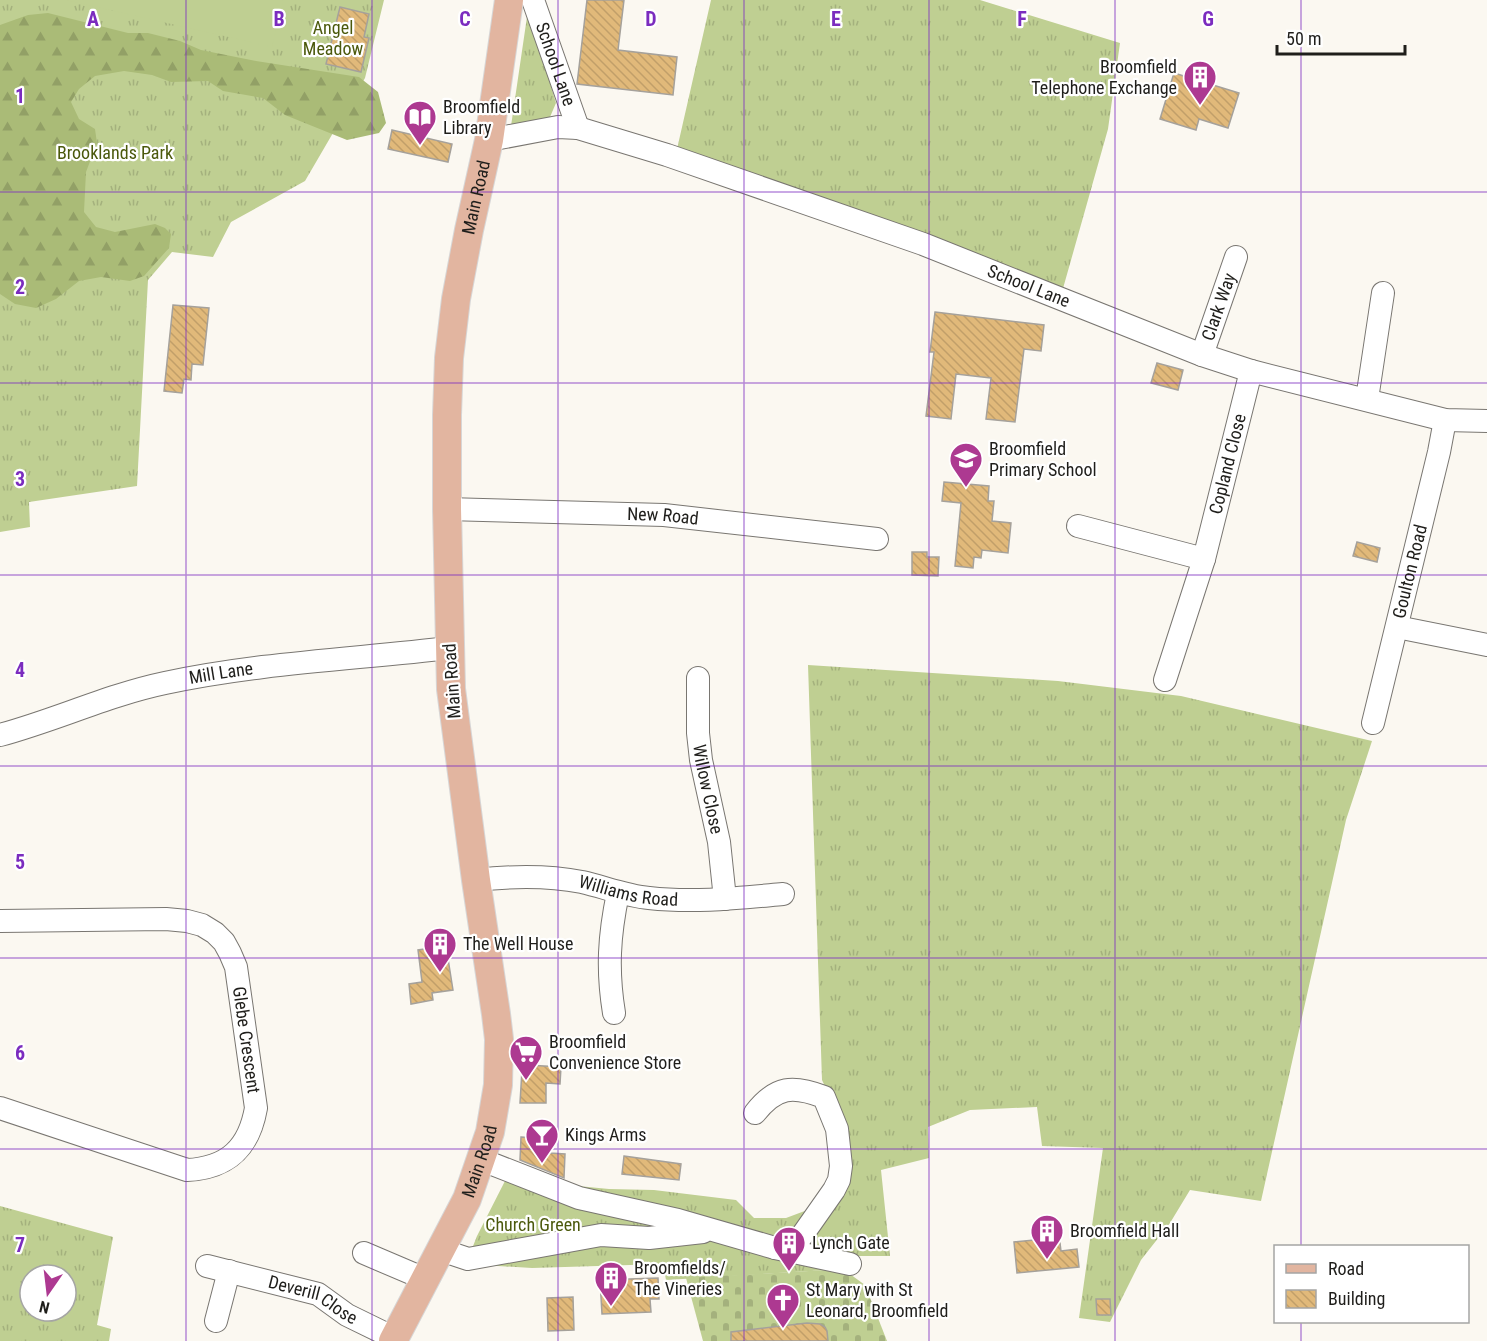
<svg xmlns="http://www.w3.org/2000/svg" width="1487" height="1341" viewBox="0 0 1487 1341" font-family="'Roboto Condensed',sans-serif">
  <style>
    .grass { fill: url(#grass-tufts); fill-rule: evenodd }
    .forest { fill: url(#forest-firs) }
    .cemetery { fill: url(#cemetery-stones) }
    .pitch { fill: #bfcf92 }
    .building { fill: url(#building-back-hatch); stroke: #a5a19b; stroke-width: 1.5 }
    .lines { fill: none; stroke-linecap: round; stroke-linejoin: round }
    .minor-casing { stroke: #797671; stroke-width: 24 }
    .major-casing { stroke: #d7d6d6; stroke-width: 30 }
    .minor { stroke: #fff; stroke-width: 22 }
    .major { stroke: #e2b5a0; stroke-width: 28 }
    .grid { fill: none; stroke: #7b2cbf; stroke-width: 1.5; stroke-opacity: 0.55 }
    .labels { text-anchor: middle; stroke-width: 4.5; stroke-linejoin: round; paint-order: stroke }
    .park-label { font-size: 18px; fill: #4b590c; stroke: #fff }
    .street-label { font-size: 18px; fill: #1f1e1b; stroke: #fff }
    .poi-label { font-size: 18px; fill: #1f1e1b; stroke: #fff; text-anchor: start }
    .grid-label { font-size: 20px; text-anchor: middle; font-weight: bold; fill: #7b2cbf; stroke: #fff; stroke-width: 4.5; stroke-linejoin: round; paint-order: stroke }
  </style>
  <defs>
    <pattern id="grass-tufts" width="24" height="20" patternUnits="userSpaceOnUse" patternTransform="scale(1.5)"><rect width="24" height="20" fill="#bfcf92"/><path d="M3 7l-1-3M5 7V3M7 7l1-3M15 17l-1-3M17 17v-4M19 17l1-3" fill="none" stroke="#a4b17d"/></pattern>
    <pattern id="forest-firs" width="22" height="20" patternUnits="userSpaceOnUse" patternTransform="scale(1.5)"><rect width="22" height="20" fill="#ab7"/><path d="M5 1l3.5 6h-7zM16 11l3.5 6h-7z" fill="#92a066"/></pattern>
    <pattern id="cemetery-stones" width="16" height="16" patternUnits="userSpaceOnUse" patternTransform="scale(1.5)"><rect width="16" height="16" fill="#bfcf92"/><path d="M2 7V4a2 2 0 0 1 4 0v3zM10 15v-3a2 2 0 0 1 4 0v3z" fill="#a4b17d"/></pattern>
    <pattern id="building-back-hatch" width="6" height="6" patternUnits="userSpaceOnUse" patternTransform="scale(1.5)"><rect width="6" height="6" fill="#e1b97a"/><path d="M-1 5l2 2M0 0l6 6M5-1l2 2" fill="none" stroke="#c19f69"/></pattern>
  </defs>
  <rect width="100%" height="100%" fill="#fbf8f1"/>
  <path class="grass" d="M0,0h384l-19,78 -60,103 -74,41 -18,35 -41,-5 -24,28 -11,206 -108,16 1,25 -30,5z
    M711,0h269l140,43 -12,86 -46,163 -385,-143z
    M528,10l28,93 -6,14 -39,9z
    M808,665l250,16 123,15 191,45 -26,79 -85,381 -71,-11 -20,33 -29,37 -31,62 -31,-4 24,-170 -61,-2 -5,-39 -67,3 -42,17 1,31 -48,12 9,86h-48l1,13 -177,11 -3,-16 -131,4 -66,-4 11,-28 29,-57 103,10 45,1 82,10 18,18h32l48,-18 7,-79 -19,-41z
    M0,1206l113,31 -16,88 14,4 -2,12h-109zM30,1275h36v36h-36z"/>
  <path class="forest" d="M48,13l80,20h20l32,8 21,9 55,11 103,16 19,15 8,31 -7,10 -32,7 -62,-25 -22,-17 -40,-7 -15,-10 -37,1 -19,-7 -28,-4 -29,5 -16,13 -8,13 8,17 16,10 2,14 -11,29 -2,40 12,15 19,5 40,-8 10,4 6,6 -2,14 -25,28 -14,5 -29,-4 -22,4 -23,18 -20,9 -21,-4 -15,-10v-269l28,-10z"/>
  <path class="cemetery" d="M843,1269l22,16 22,56h-184l-17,-63z"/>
  <path class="pitch" d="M66,0h217l-11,47z"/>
  <path class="building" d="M587,0h37l-6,50 59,7 -4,38 -96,-11z
    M340,7l29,7 -5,23 5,1 -8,34 -35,-8z
    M1174,73l65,20 -11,35 -29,-9 -3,11 -36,-11z
    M392,130l60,14 -4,18 -60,-13z
    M173,305l36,3 -6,57 -11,-1 -1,16 -7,-1 -2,14 -18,-2z
    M935,312l109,13 -3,26 -17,-2 -9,73 -29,-3 5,-41 -35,-4 -5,45 -25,-3 8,-64h-4z
    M1157,363l26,7 -5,20 -27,-7z
    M944,482l45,4 -1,15h6l-2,20 19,2 -3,30 -26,-3 -1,8 -7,-1 -1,11 -18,-2 6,-63 -19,-2z
    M1357,542l23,6 -3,14 -24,-6z
    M912,552h15v5h12l-1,19 -26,-1z
    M446,946l7,44 -21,3 1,7 -22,4 -2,-20 13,-2 -4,-32z
    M527,1065l34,2 -1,17 -14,-1v20h-26l2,-33h6z
    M521,1137l29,2v14l15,1 -1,24 -44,-18z
    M624,1156l57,8 -2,16 -57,-6z
    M1055,1238v5h5l1,8 16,-2 2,18 -62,6 -3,-31z
    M658,1278l1,21h-9l1,13 -49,2 -2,-34z
    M573,1297l1,33 -26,1 -1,-33z
    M1096,1299h14l1,16h-14z
    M807,1323l13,1 5,3 2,4 1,10h-97v-9z"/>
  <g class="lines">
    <defs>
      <g id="minor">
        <path id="s1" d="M533,0l45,128"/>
        <path id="s2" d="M489,140l69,-13 20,1 89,27 256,89 279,111 49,16 194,49 42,1"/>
        <path id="s3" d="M1202,355l34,-98"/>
        <path d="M1367,399l16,-106"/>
        <path id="s4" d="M447,509l217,6 213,24"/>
        <path d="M1078,526l126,33"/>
        <path d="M1397,627l90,18"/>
        <path id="s5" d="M698,678v55l3,27 18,82 6,57"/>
        <path id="s6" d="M1165,680l39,-121 47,-188"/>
        <path id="s7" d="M1373,723l66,-271 6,-32"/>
        <path id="s8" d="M0,735c56,-15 108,-40 165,-52 93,-20 190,-24 284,-35"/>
        <path id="s9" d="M476,880c36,-4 70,-5 106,2 22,5 44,14 67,16 45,5 89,0 134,-4"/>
        <path id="s10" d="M0,921l166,-2 21,2 15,4 13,8 9,9 6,11 6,14 20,141c-7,40 -28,60 -69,62l-187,-62"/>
        <path d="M614,1013c-7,-43 -5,-77 4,-120"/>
        <path d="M755,1113c21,-27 38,-28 69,-16l13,32 4,37 -2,14 -5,10 -33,47 -26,11"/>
        <path d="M482,1160l97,38 99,22 97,28 75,16"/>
        <path d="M441,1250l27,9 133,-24 48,3 54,-6"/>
        <path d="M364,1253l61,26"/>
        <path id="s11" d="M207,1266l111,28 29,21 47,23"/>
        <path d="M216,1321l13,-50"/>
      </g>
      <g id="major">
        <path id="s12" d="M393,1341l74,-142 23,-67 8,-47 1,-46 -3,-25 -20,-134 -25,-191 -4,-180v-94l2,-57 7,-59 13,-69 20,-90 20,-140"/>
      </g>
    </defs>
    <use href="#minor" class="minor-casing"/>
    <use href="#major" class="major-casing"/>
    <use href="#minor" class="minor"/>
    <use href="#major" class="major"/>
  </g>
  <path class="grid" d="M186,0v1341M372,0v1341M558,0v1341M744,0v1341M929,0v1341M1115,0v1341M1301,0v1246M0,192h1487M0,383h1487M0,575h1487M0,766h1487M0,958h1487M0,1149h1487M1301,1322v19"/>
  <defs>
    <symbol id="building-pin" viewBox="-11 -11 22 30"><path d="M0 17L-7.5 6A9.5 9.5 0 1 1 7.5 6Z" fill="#ad3991" stroke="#fff"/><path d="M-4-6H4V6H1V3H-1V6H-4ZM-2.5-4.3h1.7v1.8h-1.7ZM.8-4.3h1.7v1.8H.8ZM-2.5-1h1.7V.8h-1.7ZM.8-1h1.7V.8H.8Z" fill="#fff"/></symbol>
    <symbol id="library-pin" viewBox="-11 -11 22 30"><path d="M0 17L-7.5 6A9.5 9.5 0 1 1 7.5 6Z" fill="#ad3991" stroke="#fff"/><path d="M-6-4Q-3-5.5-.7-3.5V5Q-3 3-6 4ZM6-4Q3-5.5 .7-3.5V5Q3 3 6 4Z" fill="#fff"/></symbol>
    <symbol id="school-pin" viewBox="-11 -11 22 30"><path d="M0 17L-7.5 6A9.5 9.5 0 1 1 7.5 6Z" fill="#ad3991" stroke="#fff"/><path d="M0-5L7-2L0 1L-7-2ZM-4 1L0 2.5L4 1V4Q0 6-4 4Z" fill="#fff"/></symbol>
    <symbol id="supermarket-pin" viewBox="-11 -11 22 30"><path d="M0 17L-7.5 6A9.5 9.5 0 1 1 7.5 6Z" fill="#ad3991" stroke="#fff"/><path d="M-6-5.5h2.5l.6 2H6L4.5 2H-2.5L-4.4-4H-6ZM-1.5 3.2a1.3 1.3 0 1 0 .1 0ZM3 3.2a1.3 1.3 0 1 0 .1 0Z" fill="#fff"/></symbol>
    <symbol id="bar-pin" viewBox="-11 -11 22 30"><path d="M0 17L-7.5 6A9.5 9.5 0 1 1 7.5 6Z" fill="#ad3991" stroke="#fff"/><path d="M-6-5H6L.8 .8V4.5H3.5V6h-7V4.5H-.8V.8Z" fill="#fff"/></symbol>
    <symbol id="church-pin" viewBox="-11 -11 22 30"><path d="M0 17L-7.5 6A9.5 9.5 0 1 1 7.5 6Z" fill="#ad3991" stroke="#fff"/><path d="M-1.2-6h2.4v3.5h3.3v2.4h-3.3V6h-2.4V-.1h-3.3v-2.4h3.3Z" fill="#fff"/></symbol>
  </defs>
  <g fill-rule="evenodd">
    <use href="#building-pin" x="1181" y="58" width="38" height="52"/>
    <use href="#library-pin" x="401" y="98" width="38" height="52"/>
    <use href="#school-pin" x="947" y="440" width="38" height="52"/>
    <use href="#building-pin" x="421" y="925" width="38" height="52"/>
    <use href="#supermarket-pin" x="507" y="1033" width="38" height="52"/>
    <use href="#bar-pin" x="523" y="1116" width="38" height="52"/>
    <use href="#building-pin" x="1028" y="1212" width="38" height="52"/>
    <use href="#building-pin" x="770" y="1224" width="38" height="52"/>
    <use href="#building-pin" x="592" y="1259" width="38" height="52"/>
    <use href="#church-pin" x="764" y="1281" width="38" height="52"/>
  </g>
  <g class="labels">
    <g class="park-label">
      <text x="333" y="34">Angel<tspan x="333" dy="21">Meadow</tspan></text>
      <text x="115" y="159">Brooklands Park</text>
      <text x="533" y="1231">Church Green</text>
    </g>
    <g class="street-label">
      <text dy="6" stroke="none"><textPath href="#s1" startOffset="68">School Lane</textPath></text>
      <text dy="6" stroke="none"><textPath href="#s12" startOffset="1172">Main Road</textPath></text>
      <text dy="6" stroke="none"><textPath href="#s2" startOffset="568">School Lane</textPath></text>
      <text dy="6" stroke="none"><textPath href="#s3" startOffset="51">Clark Way</textPath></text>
      <text dy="6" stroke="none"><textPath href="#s6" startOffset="225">Copland Close</textPath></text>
      <text dy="6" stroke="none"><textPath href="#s4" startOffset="216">New Road</textPath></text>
      <text dy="6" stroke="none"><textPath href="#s7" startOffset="156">Goulton Road</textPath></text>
      <text dy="6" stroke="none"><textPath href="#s8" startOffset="230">Mill Lane</textPath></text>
      <text transform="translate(452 681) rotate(-94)" y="6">Main Road</text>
      <text dy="6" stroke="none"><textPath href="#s5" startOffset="112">Willow Close</textPath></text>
      <text dy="6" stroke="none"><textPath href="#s9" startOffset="154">Williams Road</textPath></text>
      <text dy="6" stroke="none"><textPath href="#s10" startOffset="332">Glebe Crescent</textPath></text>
      <text dy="6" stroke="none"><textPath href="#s12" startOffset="200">Main Road</textPath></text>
      <text dy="6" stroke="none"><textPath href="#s11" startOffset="112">Deverill Close</textPath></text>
    </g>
    <g class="poi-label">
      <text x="1177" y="73" text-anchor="end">Broomfield<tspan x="1177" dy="21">Telephone Exchange</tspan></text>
      <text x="443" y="113">Broomfield<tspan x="443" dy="21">Library</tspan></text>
      <text x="989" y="455">Broomfield<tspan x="989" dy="21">Primary School</tspan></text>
      <text x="463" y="950">The Well House</text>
      <text x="549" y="1048">Broomfield<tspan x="549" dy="21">Convenience Store</tspan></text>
      <text x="565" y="1141">Kings Arms</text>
      <text x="1070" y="1237">Broomfield Hall</text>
      <text x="812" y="1249">Lynch Gate</text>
      <text x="634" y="1274">Broomfields/<tspan x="634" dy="21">The Vineries</tspan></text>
      <text x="806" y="1296">St Mary with St<tspan x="806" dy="21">Leonard, Broomfield</tspan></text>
    </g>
  </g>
  <g class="grid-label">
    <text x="93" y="26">A</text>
    <text x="279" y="26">B</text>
    <text x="465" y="26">C</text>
    <text x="651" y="26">D</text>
    <text x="836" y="26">E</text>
    <text x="1022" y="26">F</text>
    <text x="1208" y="26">G</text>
    <text x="20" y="103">1</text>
    <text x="20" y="294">2</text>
    <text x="20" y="486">3</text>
    <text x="20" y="677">4</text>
    <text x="20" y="869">5</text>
    <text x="20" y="1060">6</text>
    <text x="20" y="1252">7</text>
  </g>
  <rect x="1274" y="1245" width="195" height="78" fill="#ffffff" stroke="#a5a5a4" stroke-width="1.5"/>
  <rect x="1286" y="1264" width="30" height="9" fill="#e2b5a0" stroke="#a5a5a4" stroke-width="1.5"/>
  <text x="1328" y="1275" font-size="18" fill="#1f1e1b">Road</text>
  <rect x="1286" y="1290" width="30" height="18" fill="url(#building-back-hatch)" stroke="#a5a5a4" stroke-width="1.5"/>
  <text x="1328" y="1305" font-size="18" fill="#1f1e1b">Building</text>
  <g transform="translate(48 1293) rotate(194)"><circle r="28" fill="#ffffff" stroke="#a5a5a4" stroke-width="1.5"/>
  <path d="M0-4.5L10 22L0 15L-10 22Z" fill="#ad3991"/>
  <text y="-9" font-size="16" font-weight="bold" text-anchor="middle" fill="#1f1e1b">N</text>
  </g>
  <path d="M1277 45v9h128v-9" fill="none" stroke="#1f1e1b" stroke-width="3"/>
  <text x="1286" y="45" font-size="18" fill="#1f1e1b" stroke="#ffffff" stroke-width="4.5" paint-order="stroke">50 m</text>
</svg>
